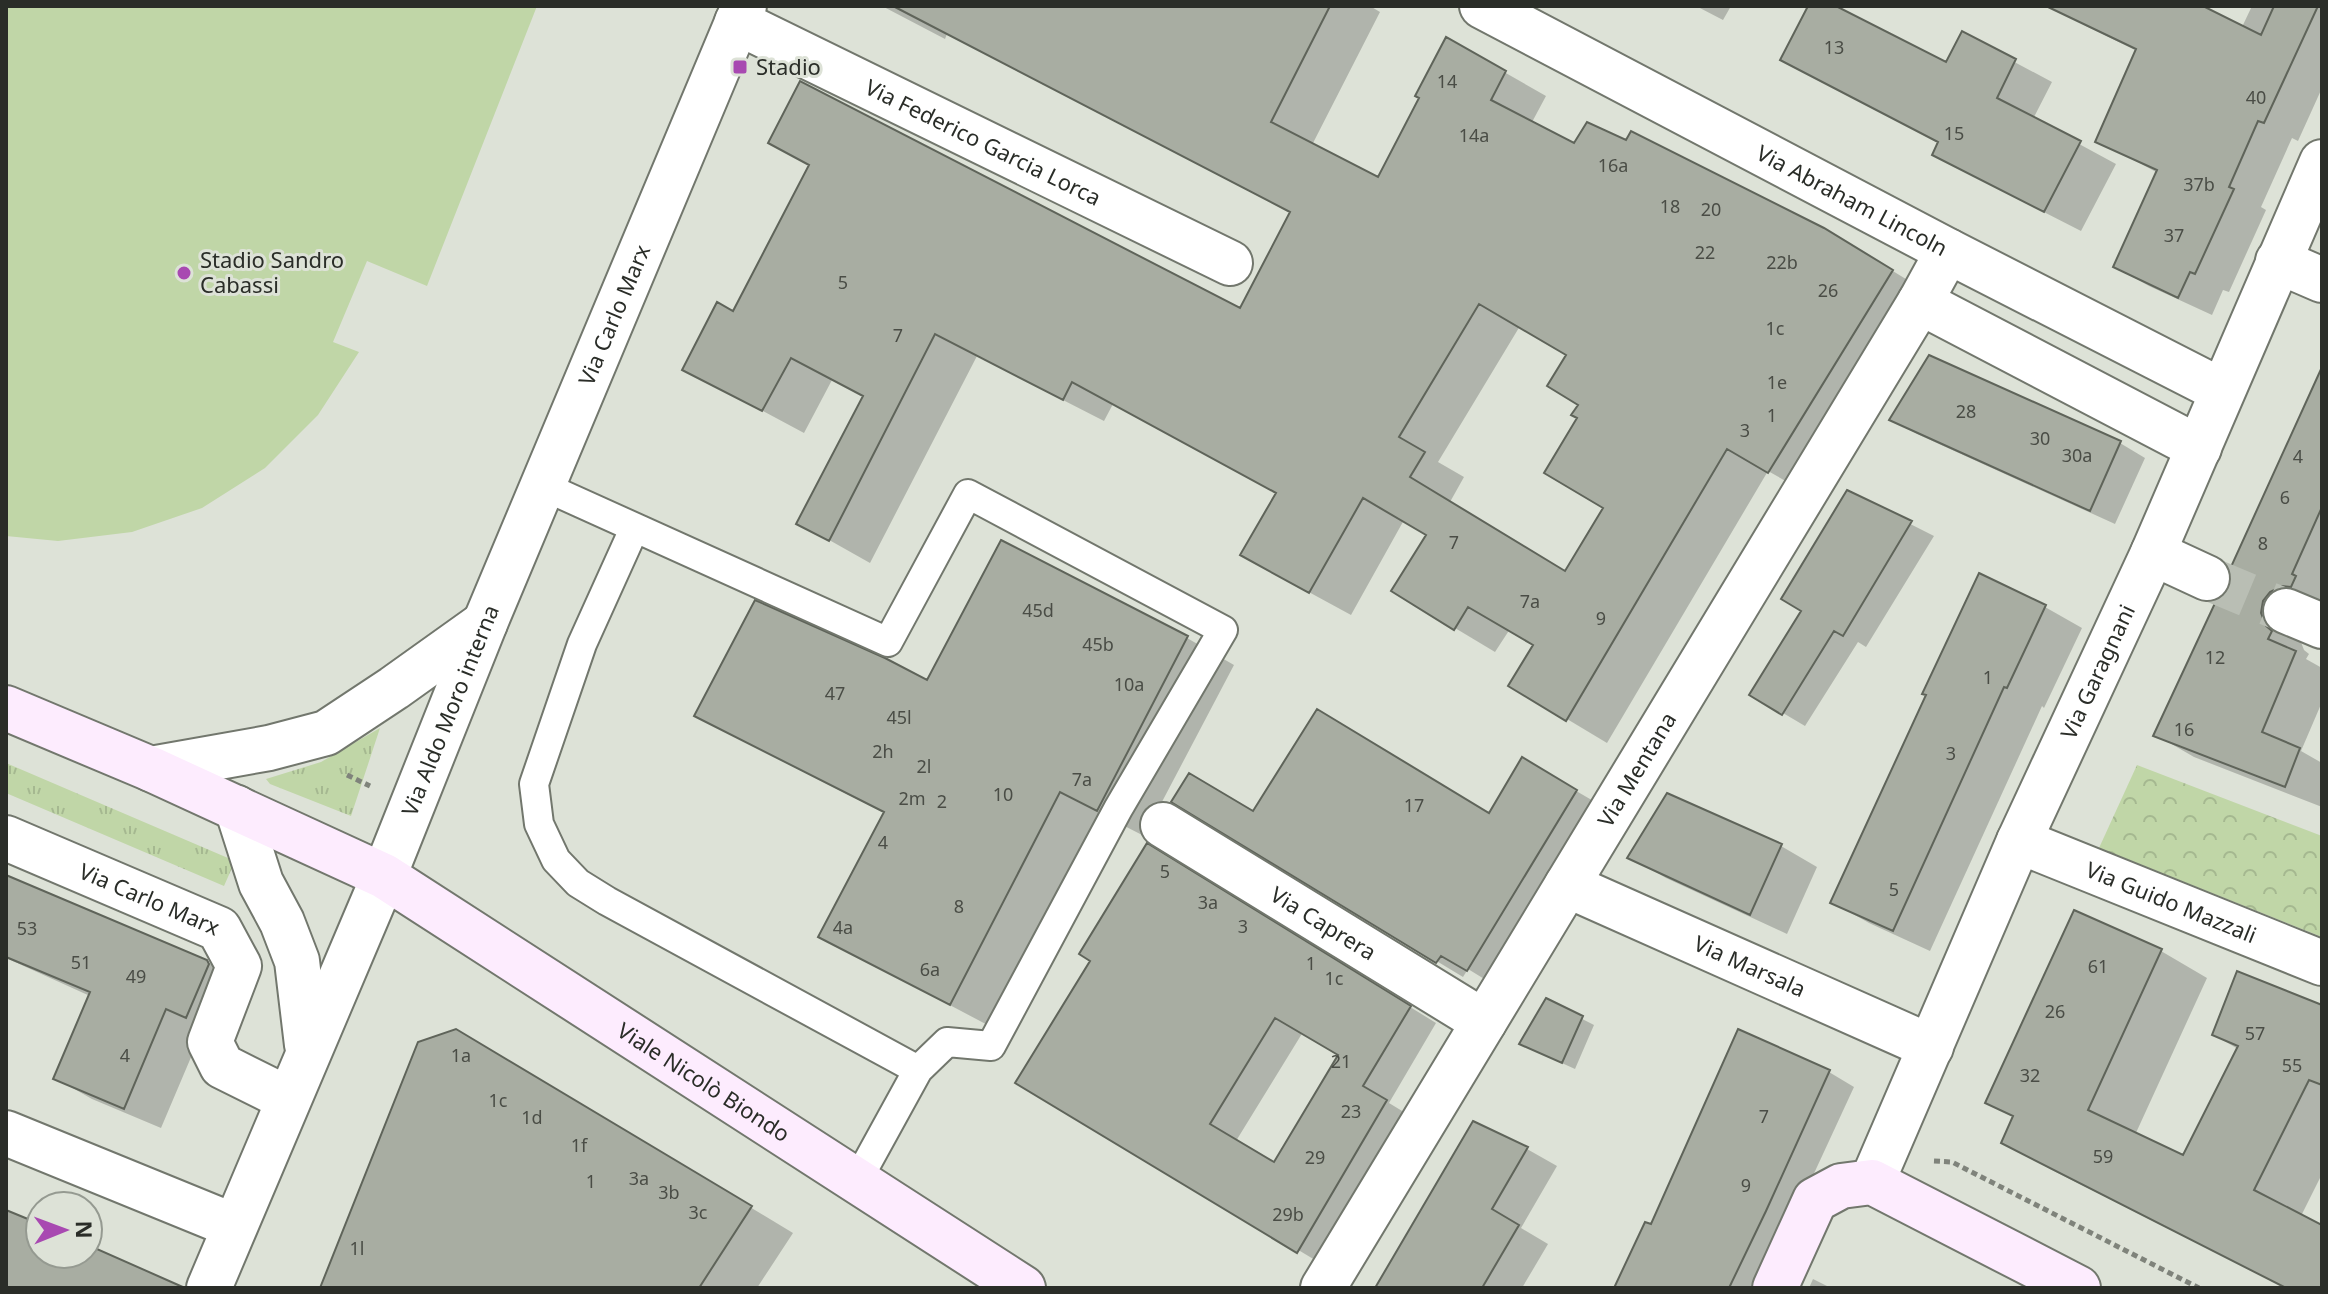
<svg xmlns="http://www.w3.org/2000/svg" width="2328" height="1294" viewBox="0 0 2328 1294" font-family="'Noto Sans',sans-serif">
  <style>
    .grass { fill: url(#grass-tufts) }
    .park { fill: url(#park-crowns) }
    .pitch { fill: #c0d6a7 }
    .shadow { fill: #0003; fill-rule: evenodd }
    .building { fill: #a8ada2; stroke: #5f645a; stroke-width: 2; fill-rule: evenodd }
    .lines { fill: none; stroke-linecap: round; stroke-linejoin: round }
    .minor-tunnel { stroke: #b9beb4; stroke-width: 44; stroke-dasharray: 44 22; stroke-linecap: butt }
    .service-casing { stroke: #72776d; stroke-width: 32 }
    .minor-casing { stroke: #72776d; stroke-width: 48 }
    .tertiary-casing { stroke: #72776d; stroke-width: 48 }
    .secondary-casing { stroke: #72776d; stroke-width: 48 }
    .path { stroke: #7f837b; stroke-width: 5; stroke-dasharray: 6 4; stroke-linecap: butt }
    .service { stroke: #fff; stroke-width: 28 }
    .minor { stroke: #fff; stroke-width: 44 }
    .tertiary { stroke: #fff; stroke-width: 44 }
    .secondary { stroke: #fdecfe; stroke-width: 44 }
    .poi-dot { fill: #a849b1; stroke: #dde2d7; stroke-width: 3 }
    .labels { text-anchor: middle; stroke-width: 6; stroke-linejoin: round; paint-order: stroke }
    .number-label { font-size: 18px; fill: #4a4d46 }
    .poi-label { font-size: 22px; fill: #2a2d28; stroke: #dde2d7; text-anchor: start }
    .street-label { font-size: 22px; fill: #2a2d28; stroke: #dde2d7 }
  </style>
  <defs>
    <pattern id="grass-tufts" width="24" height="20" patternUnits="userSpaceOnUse" patternTransform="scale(2)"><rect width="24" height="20" fill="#c0d6a7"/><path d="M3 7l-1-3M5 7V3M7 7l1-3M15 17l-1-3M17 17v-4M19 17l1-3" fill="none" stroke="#a5b890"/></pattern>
    <pattern id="park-crowns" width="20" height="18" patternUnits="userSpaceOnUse" patternTransform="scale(2)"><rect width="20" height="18" fill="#c0d6a7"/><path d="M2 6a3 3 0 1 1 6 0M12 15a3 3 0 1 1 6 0" fill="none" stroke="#a5b890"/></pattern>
  </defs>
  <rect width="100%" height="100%" fill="#dde2d7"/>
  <path class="grass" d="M380,728l-29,88 -81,-32 -4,-5 55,-17z
    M6,763l229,98 -11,25 -218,-93z"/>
  <path class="park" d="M2137,765l185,71v101l-223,-89z"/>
  <path class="pitch" d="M6,6h531l-110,280 -60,-25 -34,81 26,10 -41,63 -53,53 -63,40 -70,24 -74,9 -52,-5z"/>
  <path class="shadow" d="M882,6h488l10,6 -68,133 66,35 44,-83 24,-58 100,57 -15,28 44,22 290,108 67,41 -122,200 -42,-24 -161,272 -40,-24 -31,-75 -26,-15 -15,23 -40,-24 -26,-93 -25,-15 -53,95 -68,-37 -5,-85 -165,-89 -9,17 -127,-65 -107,207 -71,-40 66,-126 -33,-17 -28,53 -120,-64 50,-56 507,-2 50,-98 -344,-179 -2,5zM1520,326l49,29 11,49v14l26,89 -40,66 -116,-71 14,-25 -26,-15z
    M1696,6h35l-8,14z
    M1811,6h21l114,59 16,-31 90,48 -19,37 83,45 -35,67 -110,-56 -37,-21 6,-11 -157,-84z
    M2054,6h145l43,21 10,-21h70v82l-24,53 -6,-3 -31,69 5,3 -37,82 -6,-2 -11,25 -63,-29 -34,-19 43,-94 -60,-32 39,-90 -51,-25z
    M1930,358l190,85 25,15 -30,66 -198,-90 -25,-14z
    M2322,371v236l-23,30 5,13 5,4 -3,5 16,9v34l-21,49 21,12v44l-128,-50 -38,-22 67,-135 9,-11z
    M1847,492l87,44 -68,111 -8,-5 -53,84 -22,-13 21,-103z
    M1002,542l185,96 47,27 -90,171 -37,-19 -110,213 -176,-93 65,-123 -143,-73 -46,-26 231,-32z
    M2045,607l37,21 -38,80 -2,-2 -112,245 -61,-28 -37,-21z
    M1523,760l79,46 -108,179 -26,-16 -5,8 -289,-175 80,11 236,2z
    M1781,846l36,21 -30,67 -121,-56 -36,-21z
    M1175,862l261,161 -47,80 23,14 -87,149 -307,-184zM1303,1032l38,23 -66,110 -39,-24z
    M6,896l200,65 38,22 -41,46 -42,99 -69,-29 -37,-21 35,-82 -84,-38z
    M2161,951l46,27 -72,157 49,22 54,-108 -24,-14 108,-28v167l-21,42 21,11v61h-36l-236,-119 -46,-27 11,-24 -28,-16z
    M1547,1001l47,24 -19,44 -42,-19z
    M1739,1032l90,40 25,15 -93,201h-144l35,-61z
    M499,1056l294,177 -36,55h-436z
    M1527,1149l30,17 -36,62 27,16 -26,44h-144z
    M1813,1279l18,9h-22z"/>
  <path class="building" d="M893,6h437l-59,116 107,55 41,-79 -4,-2 31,-59 60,34 -15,29 83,43 13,-21 39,18 5,-9 193,97 69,42 -125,203 -41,-24 -161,272 -58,-35 25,-41 -65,-38 -14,23 -63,-39 35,-56 -63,-37 -54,95 -69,-38 36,-62 -204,-111 -9,18 -128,-66 -106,207 -33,-17 67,-128 -72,-38 -29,53 -80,-41 35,-68 16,9 76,-146 -41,-22 32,-62 440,227 50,-96zM1479,304l87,51 -19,31 31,19 -7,10 6,3 -33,55 59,35 -38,63 -155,-94 15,-25 -26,-15z
    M1808,6h28l110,56 16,-31 54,28 -19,39 84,43 -37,71 -112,-57 6,-13 -158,-82z
    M2046,6h157l58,29 13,-29h44l-54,117 -6,-2 -29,66 5,2 -39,85 -5,-2 -12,26 -65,-31 44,-97 -62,-28 41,-93z
    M1929,355l192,86 -31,70 -201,-91z
    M2322,367v140l-30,67 4,2 -5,11 -9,-1 -12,6 -7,9 -2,12 5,13 6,5 -4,8 28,12 -34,81 38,16 -15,39 -132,-51 63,-135 6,-3 8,-10 2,-11 -2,-8z
    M1847,490l65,31 -69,115 -9,-5 -52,84 -33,-20 52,-84 -20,-12z
    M1001,540l187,96 -91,175 -37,-19 -110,213 -132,-68 66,-125 -190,-96 61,-116 130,58 42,22z
    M1979,573l67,32 -39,83 -3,-1 -111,244 -63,-28 96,-208 -4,-1z
    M1317,709l172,104 33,-56 55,33 -110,181 -26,-15 -5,7 -265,-161 18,-29 64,38z
    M1667,793l115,51 -32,71 -123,-57z
    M1147,843l264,163 -48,80 24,14 -90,153 -282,-170 75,-122 -11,-7zM1275,1018l63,37 -64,107 -64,-38z
    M6,875l201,85 2,4 -23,54 -20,-9 -42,100 -71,-30 37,-87 -84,-35z
    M2074,910l88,39 -74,161 95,45 55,-109 -26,-11 25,-64 85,34v80l-13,-5 -55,110 68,35v63h-36l-285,-145 12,-27 -28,-13z
    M1546,998l37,18 -21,47 -43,-19z
    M456,1029l296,177 -53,82h-379l98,-246z
    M1738,1029l92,41 -64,141 -37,77h-115l31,-66 6,2z
    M1473,1121l55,26 -36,62 27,16 -37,63h-107z
    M6,1210l34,14v30h48v-9l97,43h-179z"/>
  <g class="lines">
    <path class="minor-tunnel" d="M2207,578l79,33"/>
    <defs>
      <path id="service" d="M543,486l345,156 80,-148 255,136 -105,179 -127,237 -44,-4 -29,28 -311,-169 -29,-18 -22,-23 -17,-36 -5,-40 48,-140 52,-115
        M857,1181l61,-111"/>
      <g id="minor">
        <path id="s1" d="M1482,6l466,245 274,140"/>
        <path id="s2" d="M737,22l493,241"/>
        <path d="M2278,261l44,19"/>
        <path d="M1920,302l279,146"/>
        <path d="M2153,553l54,25"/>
        <path d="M2286,611l36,15"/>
        <path id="s3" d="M1163,825l321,197"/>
        <path id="s4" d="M6,838l213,91 20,37 -29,76 12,24 66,33"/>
        <path id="s5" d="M2019,841l303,122"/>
        <path id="s6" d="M1567,885l364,162"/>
        <path d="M6,1133l228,93"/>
        <path id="s7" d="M1323,1288l597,-986 28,-51"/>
      </g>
      <g id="tertiary">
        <path d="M151,769l118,-21 57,-15 68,-45 91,-65"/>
        <path d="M237,808l24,75 21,39 15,39 10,84"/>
        <path id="s8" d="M1872,1182l147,-341 134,-288 169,-391"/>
        <path id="s9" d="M209,1288l175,-412 101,-253 259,-617"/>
      </g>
      <g id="secondary">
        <path id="s10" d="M6,708l145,61 233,107 639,412"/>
        <path d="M1775,1288l40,-88 26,-14 31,-4 206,106"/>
      </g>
    </defs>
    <use href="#service" class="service-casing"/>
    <use href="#minor" class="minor-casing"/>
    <use href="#tertiary" class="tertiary-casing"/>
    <use href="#secondary" class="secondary-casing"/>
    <path class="path" d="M347,775l23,11
      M1934,1161l18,1 247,126"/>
    <use href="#service" class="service"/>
    <use href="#minor" class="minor"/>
    <use href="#tertiary" class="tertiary"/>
    <use href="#secondary" class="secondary"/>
  </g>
  <g class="poi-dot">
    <rect x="732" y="59" width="16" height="16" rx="4"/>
    <circle cx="184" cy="273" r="8"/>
  </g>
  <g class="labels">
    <g class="number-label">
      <text x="1834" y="54">13</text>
      <text x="1447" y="88">14</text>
      <text x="2256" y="104">40</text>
      <text x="1954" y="140">15</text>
      <text x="1474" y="142">14a</text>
      <text x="1613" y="172">16a</text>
      <text x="2199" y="191">37b</text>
      <text x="1670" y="213">18</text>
      <text x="1711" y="216">20</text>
      <text x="2174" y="242">37</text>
      <text x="1705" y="259">22</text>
      <text x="1782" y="269">22b</text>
      <text x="843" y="289">5</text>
      <text x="1828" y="297">26</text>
      <text x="1775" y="335">1c</text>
      <text x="898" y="342">7</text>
      <text x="1777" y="389">1e</text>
      <text x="1966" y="418">28</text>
      <text x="1772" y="422">1</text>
      <text x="1745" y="437">3</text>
      <text x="2040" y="445">30</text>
      <text x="2077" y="462">30a</text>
      <text x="2298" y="463">4</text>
      <text x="2285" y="504">6</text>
      <text x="1454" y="549">7</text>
      <text x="2263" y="550">8</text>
      <text x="1530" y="608">7a</text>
      <text x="1038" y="617">45d</text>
      <text x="1601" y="625">9</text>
      <text x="1098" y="651">45b</text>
      <text x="2215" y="664">12</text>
      <text x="1988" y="684">1</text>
      <text x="1129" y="691">10a</text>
      <text x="835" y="700">47</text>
      <text x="899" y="724">45l</text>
      <text x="2184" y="736">16</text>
      <text x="883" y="758">2h</text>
      <text x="1951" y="760">3</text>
      <text x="924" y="773">2l</text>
      <text x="1082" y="786">7a</text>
      <text x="1003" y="801">10</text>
      <text x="912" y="805">2m</text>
      <text x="942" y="808">2</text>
      <text x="1414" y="812">17</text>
      <text x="883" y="849">4</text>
      <text x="1165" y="878">5</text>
      <text x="1894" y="896">5</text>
      <text x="1208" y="909">3a</text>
      <text x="959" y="913">8</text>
      <text x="1243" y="933">3</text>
      <text x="843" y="934">4a</text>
      <text x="27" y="935">53</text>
      <text x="81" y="969">51</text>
      <text x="1311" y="970">1</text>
      <text x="2098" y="973">61</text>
      <text x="930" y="976">6a</text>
      <text x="136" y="983">49</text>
      <text x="1334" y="985">1c</text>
      <text x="2055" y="1018">26</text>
      <text x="2255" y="1040">57</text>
      <text x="125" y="1062">4</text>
      <text x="461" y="1062">1a</text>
      <text x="1341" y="1068">21</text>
      <text x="2292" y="1072">55</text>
      <text x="2030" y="1082">32</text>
      <text x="498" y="1107">1c</text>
      <text x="1351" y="1118">23</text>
      <text x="1764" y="1123">7</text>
      <text x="532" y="1124">1d</text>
      <text x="579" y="1152">1f</text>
      <text x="2103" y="1163">59</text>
      <text x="1315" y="1164">29</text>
      <text x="639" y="1185">3a</text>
      <text x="591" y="1188">1</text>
      <text x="1746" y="1192">9</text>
      <text x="669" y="1199">3b</text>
      <text x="698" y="1219">3c</text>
      <text x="1288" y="1221">29b</text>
      <text x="357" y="1255">1l</text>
    </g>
    <g class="poi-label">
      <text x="756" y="75">Stadio</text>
      <text x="200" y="268">Stadio Sandro<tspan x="200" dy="25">Cabassi</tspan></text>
    </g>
    <g class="street-label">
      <text dy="8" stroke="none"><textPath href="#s2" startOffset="274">Via Federico Garcia Lorca</textPath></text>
      <text dy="8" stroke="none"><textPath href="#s1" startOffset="418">Via Abraham Lincoln</textPath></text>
      <text dy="8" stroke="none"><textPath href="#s9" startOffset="1054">Via Carlo Marx</textPath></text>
      <text dy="8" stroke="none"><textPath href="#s8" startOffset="558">Via Garagnani</textPath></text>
      <text dy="8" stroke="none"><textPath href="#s9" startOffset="626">Via Aldo Moro interna</textPath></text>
      <text dy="8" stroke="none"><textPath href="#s7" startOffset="606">Via Mentana</textPath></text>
      <text dy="8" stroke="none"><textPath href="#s4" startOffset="156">Via Carlo Marx</textPath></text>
      <text dy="8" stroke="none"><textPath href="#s5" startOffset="164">Via Guido Mazzali</textPath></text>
      <text dy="8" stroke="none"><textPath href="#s3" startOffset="188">Via Caprera</textPath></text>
      <text dy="8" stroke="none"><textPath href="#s6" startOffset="200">Via Marsala</textPath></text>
      <text dy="8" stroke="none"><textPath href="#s10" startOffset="794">Viale Nicolò Biondo</textPath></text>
    </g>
  </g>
  <rect width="2328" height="1294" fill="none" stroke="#2a2d28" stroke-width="16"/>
  <g transform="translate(64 1230) rotate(89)"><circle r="38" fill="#dde2d7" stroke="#959a91" stroke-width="2"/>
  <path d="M0-6L14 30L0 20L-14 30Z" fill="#a849b1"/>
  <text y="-12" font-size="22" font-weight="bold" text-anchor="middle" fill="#2a2d28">N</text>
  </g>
</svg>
